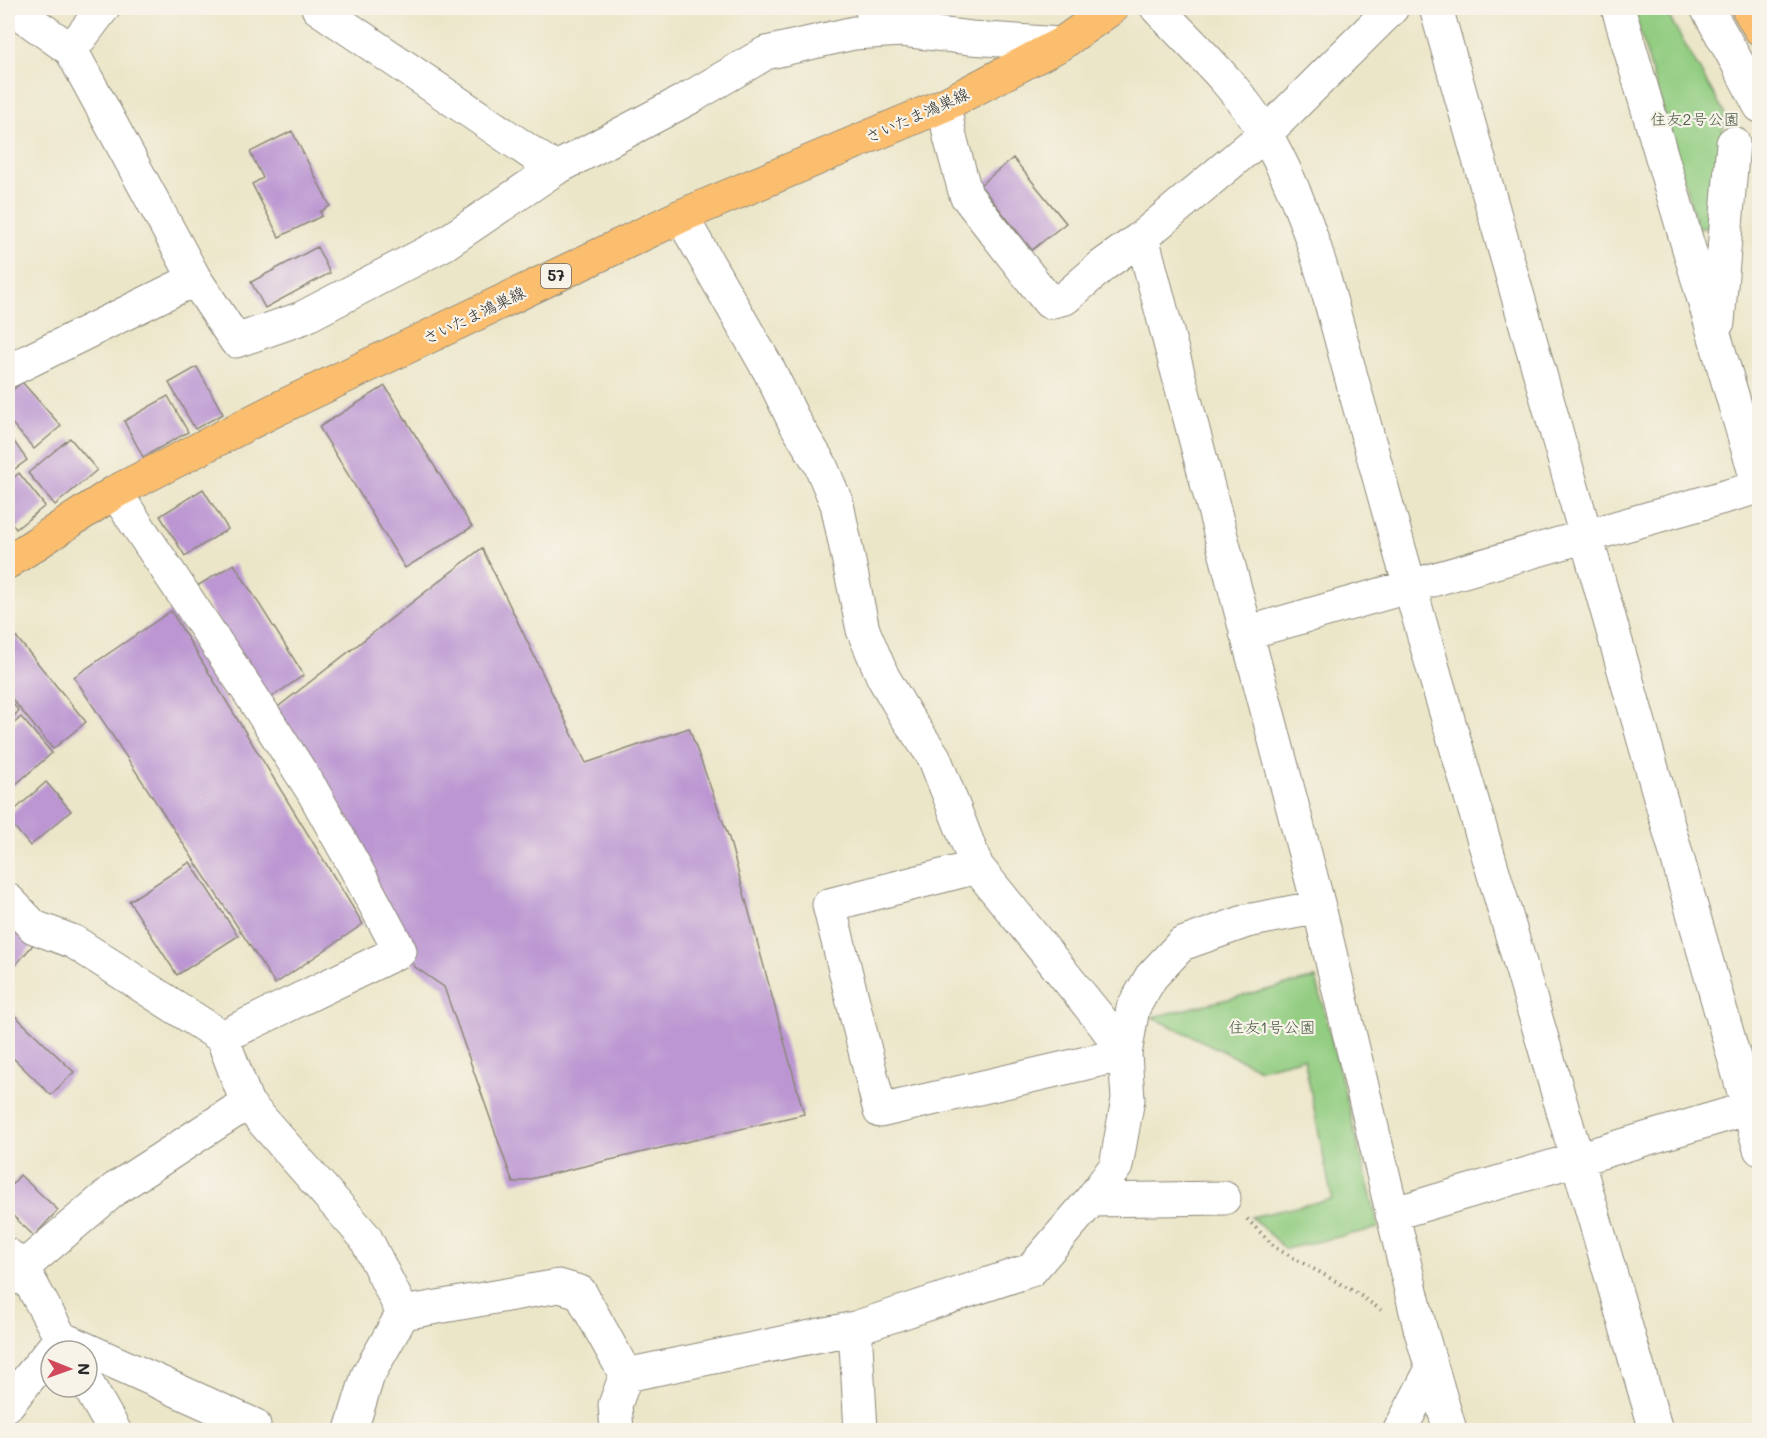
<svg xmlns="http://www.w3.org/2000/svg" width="1767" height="1438" viewBox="0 0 1767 1438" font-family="Mali,'Klee One',sans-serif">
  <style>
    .green { fill: #93cd82; stroke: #5f7c56; stroke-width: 1.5 }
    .building { fill: #bb96d2 }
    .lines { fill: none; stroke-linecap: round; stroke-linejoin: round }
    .minor-casing { stroke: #8c887a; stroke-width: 35 }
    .major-casing { stroke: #8c887a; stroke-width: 35 }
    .highway-casing { stroke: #8c887a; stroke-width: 35 }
    .path { stroke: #8c887a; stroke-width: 4; stroke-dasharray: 1.5 4.5; stroke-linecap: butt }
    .minor { stroke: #fff; stroke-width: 33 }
    .major { stroke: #fbbe6e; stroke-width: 33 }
    .highway { stroke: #fbbe6e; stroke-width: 33 }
    .labels { text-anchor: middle; stroke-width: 4.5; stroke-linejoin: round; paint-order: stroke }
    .shield { fill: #f7f3e8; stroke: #686764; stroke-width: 1.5 }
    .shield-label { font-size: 15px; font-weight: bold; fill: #2b2b2b }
    .street-label { font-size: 16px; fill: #2b2b2b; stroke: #f7f3e8 }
    .park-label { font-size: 16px; fill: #4a5c45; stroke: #f7f3e8 }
  </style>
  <rect width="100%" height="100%" fill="#f7f3e8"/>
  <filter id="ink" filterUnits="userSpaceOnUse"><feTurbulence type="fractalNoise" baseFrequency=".0167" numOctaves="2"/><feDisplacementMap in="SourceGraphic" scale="12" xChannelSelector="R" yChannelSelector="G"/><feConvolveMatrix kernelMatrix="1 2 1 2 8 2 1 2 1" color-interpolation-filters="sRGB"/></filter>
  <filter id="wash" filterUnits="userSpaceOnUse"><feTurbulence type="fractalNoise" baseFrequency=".008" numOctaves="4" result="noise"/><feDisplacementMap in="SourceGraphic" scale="24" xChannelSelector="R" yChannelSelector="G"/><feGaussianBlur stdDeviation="1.35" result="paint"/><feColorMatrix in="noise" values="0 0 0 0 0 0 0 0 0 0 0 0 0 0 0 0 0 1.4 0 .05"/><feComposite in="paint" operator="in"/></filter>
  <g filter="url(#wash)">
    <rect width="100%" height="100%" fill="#ece6c9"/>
    <path class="green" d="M1633,8h31l61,106 -15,113 -12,2z
      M1316,978l63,250 -94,21 -34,-32 81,-18 -28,-141 -44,11 -108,-52z"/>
    <g id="blocks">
      <path class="building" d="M292,131l38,75 -10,6 2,4 -43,21 -27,-53 11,-6 -13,-26z
        M1013,158l53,65 -34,27 -52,-65z
        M317,247l13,26 -65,35 -14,-26z
        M197,367l26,47 -28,15 -26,-46z
        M22,382l39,44 -27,23 -26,-30v-25z
        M385,386l87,141 -67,41 -86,-141z
        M168,396l20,36 -45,25 -19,-36z
        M8,433l19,27 -19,14z
        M70,438l27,32 -42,35 -27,-32z
        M19,473l26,33 -29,23 -8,-11v-35z
        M203,489l25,40 -43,27 -25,-40z
        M482,548l104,215 103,-35 40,110 75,276 -291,69 -69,-196 -29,-20 -141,-257z
        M234,564l70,111 -38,26 -69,-115z
        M171,611l192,313 -88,60 -201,-307z
        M8,627l78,95 -33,27 -45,-55z
        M8,699l11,12 -11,10z
        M21,717l31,36 -43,37 -1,-2v-59z
        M46,782l25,29 -41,35 -22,-27v-3z
        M190,862l48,74 -61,39 -48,-74z
        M8,913l29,27 -29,34z
        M8,1009l66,63 -23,23 -43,-42z
        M20,1175l38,35 -24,26 -26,-25v-22z"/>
    </g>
  </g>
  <g filter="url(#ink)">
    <use href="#blocks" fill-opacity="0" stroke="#8c887a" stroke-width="1.5"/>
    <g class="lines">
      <defs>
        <path id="minor" d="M12,8l59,42 124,229 41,62 66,-23 142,-74 111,-75 136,-72 75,-44 88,-20 48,-3
          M318,8l237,161
          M871,8l31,22 69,8 90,6
          M1157,8c39,41 80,78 109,127 44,76 63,161 86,245 28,101 56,201 85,302 74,249 147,499 219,748
          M1436,8l324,1141
          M1618,8l142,482
          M1707,8l31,56 22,42
          M71,50l32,-42
          M944,105l6,32 16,58 83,107 16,-4 37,-32 40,-29 123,-103 127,-126
          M681,216l89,156 24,49 26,43 17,40 26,126 20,47 23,39 28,41 43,110 127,157 21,30 3,45 -12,67 -25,34 -60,70 -176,58 6,102
          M1142,237l177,670 101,421 30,102
          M1718,322l15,-179
          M8,371l187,-92
          M115,492l136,203 61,95 43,77 45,84 -178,86
          M1246,633l513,-146
          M977,867l-148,38 51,206 245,-57 8,-46 18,-31 31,-33 65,-23 72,-14
          M8,900l26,27 40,15 148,95 25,66 -132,86 -107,91
          M247,1103l118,134 38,76
          M1091,1200l133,-2
          M1392,1214l368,-109
          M8,1255l14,12 46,84
          M87,1383l27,47
          M8,1404l53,-66 193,87
          M351,1430l17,-55 35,-62 156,-27 21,6 46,83 229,-47
          M617,1430l-2,-25 11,-30
          M1400,1430l32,-61"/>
        <path id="major" d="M8,562l107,-70 158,-81 408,-195 263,-111 117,-61 51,-36"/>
        <path id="highway" d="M1748,8l12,21"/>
      </defs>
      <use href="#minor" class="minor-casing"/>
      <use href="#major" class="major-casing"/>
      <use href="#highway" class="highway-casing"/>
      <path class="path" d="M1755,301l5,22
        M1247,1219l29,29 79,44 26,18"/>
      <use href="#minor" class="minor"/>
      <use href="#major" class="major"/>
      <use href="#highway" class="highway"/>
    </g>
  </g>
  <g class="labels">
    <rect class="shield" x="541" y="264" width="30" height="24" rx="4.5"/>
    <g class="shield-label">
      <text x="556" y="281">57</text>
    </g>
    <g class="street-label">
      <text transform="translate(917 115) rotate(-24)" y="6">さいたま鴻巣線</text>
      <text transform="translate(474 315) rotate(-26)" y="6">さいたま鴻巣線</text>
    </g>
    <g class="park-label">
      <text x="1695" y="125">住友2号公園</text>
      <text x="1272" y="1033">住友1号公園</text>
    </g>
  </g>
  <rect width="1767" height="1438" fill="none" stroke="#f7f3e8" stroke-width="30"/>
  <g transform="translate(69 1369) rotate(91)"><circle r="28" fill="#f7f3e8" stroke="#a5a39c" stroke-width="1.5"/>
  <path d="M0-4.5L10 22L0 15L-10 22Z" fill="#d1495b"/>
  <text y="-9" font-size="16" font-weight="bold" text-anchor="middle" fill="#2b2b2b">N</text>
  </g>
</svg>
